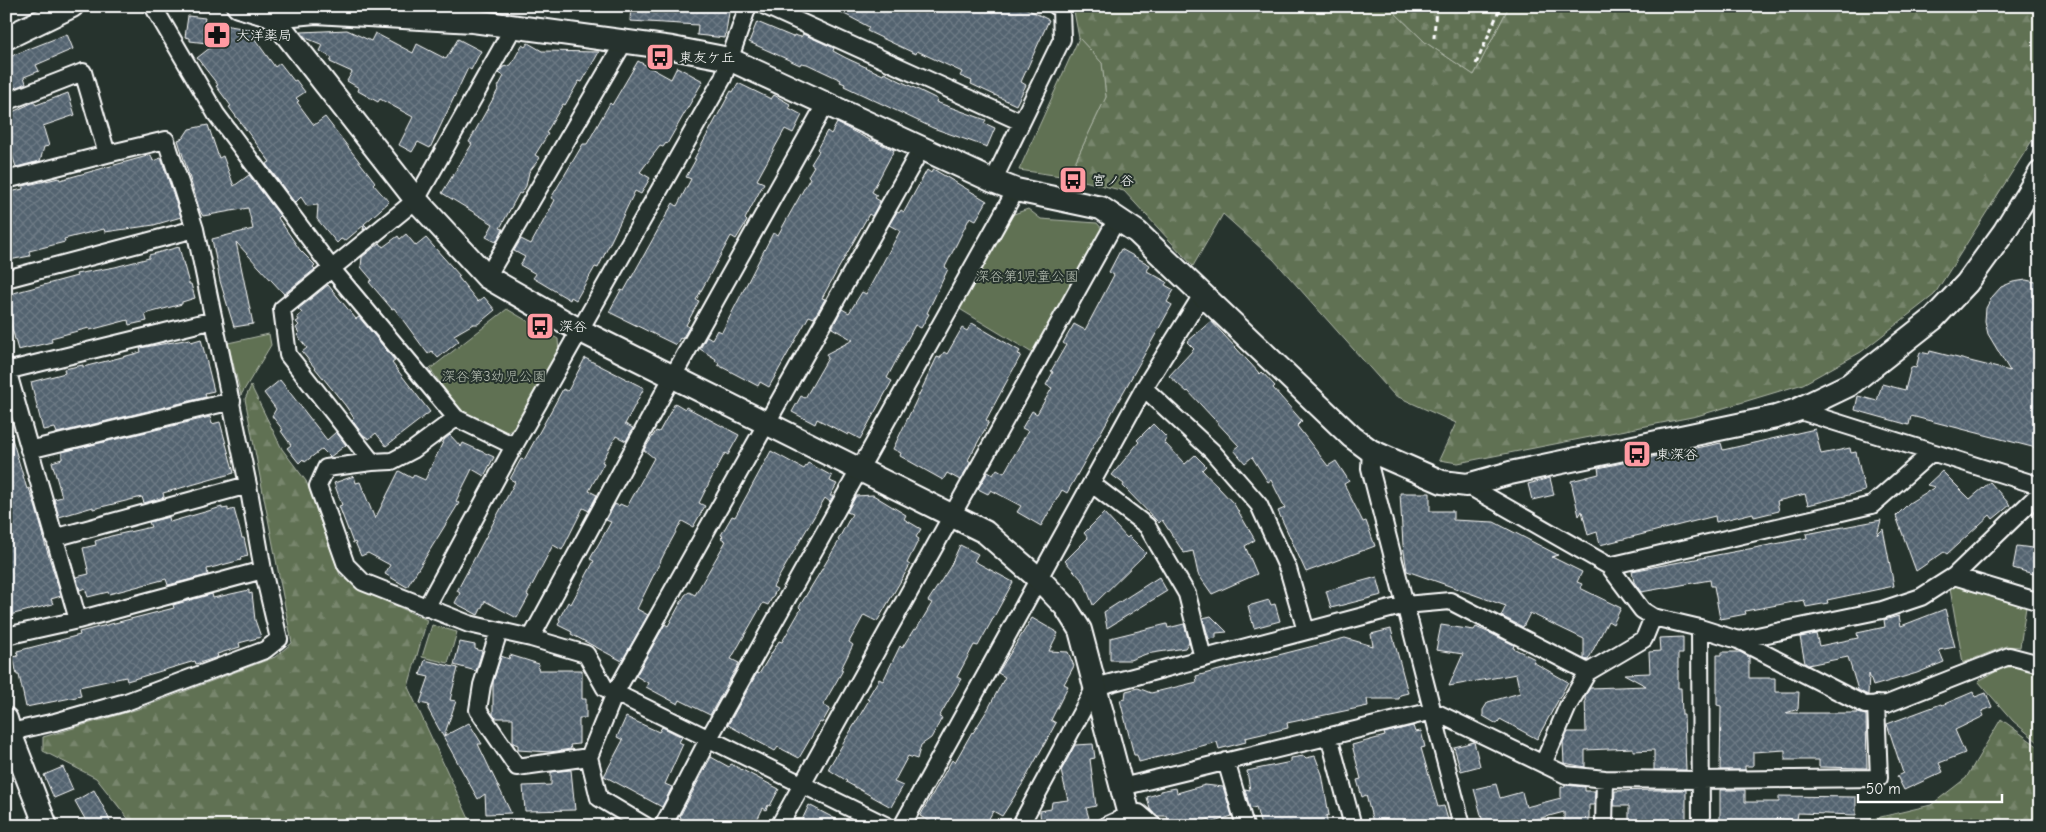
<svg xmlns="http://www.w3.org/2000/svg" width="2046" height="832" viewBox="0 0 2046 832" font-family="'Comic Neue','Klee One',sans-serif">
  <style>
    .forest { fill: url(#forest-firs); stroke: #b0b8a9 }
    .cemetery { fill: url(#cemetery-stones); stroke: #b0b8a9 }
    .park { fill: #607153; stroke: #b0b8a9 }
    .building { fill: url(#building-cross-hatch); stroke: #fff }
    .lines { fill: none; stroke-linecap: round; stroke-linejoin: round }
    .street-casing { stroke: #fff; stroke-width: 20 }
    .secondary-casing { stroke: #fff; stroke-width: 26 }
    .path { stroke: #fff; stroke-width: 3; stroke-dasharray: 5 4; stroke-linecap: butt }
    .street { stroke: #26332d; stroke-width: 16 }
    .secondary { stroke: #26332d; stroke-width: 22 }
    .labels { text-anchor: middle; stroke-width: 4; stroke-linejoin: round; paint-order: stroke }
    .poi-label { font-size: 14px; fill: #fff; stroke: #26332d; text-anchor: start }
    .park-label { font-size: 14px; fill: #b7bfb2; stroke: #26332d }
  </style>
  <defs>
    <pattern id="forest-firs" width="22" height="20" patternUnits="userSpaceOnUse" patternTransform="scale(1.25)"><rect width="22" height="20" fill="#607153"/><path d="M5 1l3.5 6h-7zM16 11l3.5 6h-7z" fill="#78866d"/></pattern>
    <pattern id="cemetery-stones" width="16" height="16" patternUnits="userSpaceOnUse" patternTransform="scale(1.25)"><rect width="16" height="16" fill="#607153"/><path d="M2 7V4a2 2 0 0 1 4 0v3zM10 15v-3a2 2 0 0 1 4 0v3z" fill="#78866d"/></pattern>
    <pattern id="building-cross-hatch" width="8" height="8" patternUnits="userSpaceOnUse" patternTransform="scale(1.25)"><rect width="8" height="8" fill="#53636f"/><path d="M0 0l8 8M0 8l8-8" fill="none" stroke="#6d7a85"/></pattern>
  </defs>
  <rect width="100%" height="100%" fill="#26332d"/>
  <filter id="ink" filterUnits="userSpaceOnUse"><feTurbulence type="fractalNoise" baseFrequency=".02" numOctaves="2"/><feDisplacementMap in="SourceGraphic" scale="10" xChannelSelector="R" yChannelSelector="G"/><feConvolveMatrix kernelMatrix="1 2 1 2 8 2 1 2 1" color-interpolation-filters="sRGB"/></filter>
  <g filter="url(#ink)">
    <path class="forest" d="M1073,6h315l37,36 49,33 35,-69h531v115l-5,15 -101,159 -73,57 -58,32 -106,32 -239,47 -19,-3 17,-37 -62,-28 -120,-135 -51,-46 -30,52 -69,-75 -56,-14 38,-80 -4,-34 -23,-25z
      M251,386l31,63 24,32 34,94 24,16 63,29 -19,67 63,136 -29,3h-308l-38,-48 -53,-27v-14l95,-28 137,-52 17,-14 -47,-244z
      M2001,719l39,29v78h-197l88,-21 35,-27z"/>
    <path class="cemetery" d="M1388,6h121l-35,69 -49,-33z"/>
    <path class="park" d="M1079,38l23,25 4,34 -38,80 -49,-7z
      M1028,209l13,10 56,4 7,8 -70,123 -76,-46 53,-93z
      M507,309l51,30 1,14 -42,74 -11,6 -46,-23 -30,-41z
      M269,334l2,11 -30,50 -13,-52z
      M1954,586l72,21 -6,40 -14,-1 -43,17 -13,-74z
      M432,625l25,7 -9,31 -26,-6z
      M2005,667h12l23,7v61l-2,7 -25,-21 -35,-40z"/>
    <path class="building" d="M631,6h99l-5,32 -28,-3 1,-10 -68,-4z
      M829,6h192l28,14 -28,62 5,3 -10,20 -45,-21 1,-3 -12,-5 2,-4 -45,-21 -1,3 -49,-23 2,-4z
      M188,16l17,2 -1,4 51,8 -1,8 21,29 5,-4 14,18 2,-1 9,12 -9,6 3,3 -2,1 17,23 11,-8 50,65 -2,2 16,18 -25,22 3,3 -4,3 1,-5 -19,16 -4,-2 -4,4 -20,-24 1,-14 -11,1 -6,-9 -6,6 -29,-39 4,-2 -41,-55 2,-1 -15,-20 2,-1 -21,-27 18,-14 -25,-3v-3l-5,-1z
      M757,22l36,15 1,-2 7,2 2,-3 31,14 -1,3 13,7 37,17 1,-2 53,26 -1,3 50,18 -2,3 11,5 -8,19 -54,-19 -89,-42 1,-2 -5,-2 1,-2 -34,-16 -6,-1 -1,2 -51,-23z
      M347,30l24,11 4,-8 38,20 4,-9 29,15 12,-20 23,12 -10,19 -3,-2 -38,80 -12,-6 -6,10 -13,-7 14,-28 -33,-18 -2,3 -20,-11 1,-3 -12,-7 5,-9 -22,-10 2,-4 -12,-7 3,-6 -17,-7 -5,-6z
      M67,34l6,15 -37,16 3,6 -15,6 2,6 -14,6 -6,-13v-18z
      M528,43l14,8 57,1 -17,30 -3,-1 -14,24 -2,-1 -17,29 2,1 -13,21 5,3 -11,14 -3,14 -5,8 -2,-1 -19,35 3,1 -7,13 -10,-5 7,-13 -51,-31 30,-49 -3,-2 30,-54 -1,-1 6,-11 -5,-3 4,-6 8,-2 11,-20 3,2z
      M638,61l33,18 6,-12 26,14 -36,63 -1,-1 -3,4 -3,-1 -20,26 10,6 -9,16 -6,-3 -37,77 -3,-1 -19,33 -5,-3 -1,3 -37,-22 3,-4 -16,-9 5,-8 -11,-6 7,-12 10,5 24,-44 -4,-2 32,-54h4l23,-41 2,2z
      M738,83l33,16 3,-4 16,9 -1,4 13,7 -9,18 -8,-4 -28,51 7,3 -19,36 2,2 -11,18 -5,-3 -35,64 3,1 -13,24 3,2 -7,12 -2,-1 -4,7 -67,-33 12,-22 3,1 49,-88 4,3 14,-27 -5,-2 10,-18h-2l37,-68 2,1z
      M68,93l7,22 -32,11 6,20 -5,1 -4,14 -24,6 -10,-31v-21l28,-13 2,3z
      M837,123l35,18v-1l22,10 -22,42 5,3 -2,3 5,3 -8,15 -3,-2 -47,84 3,1 -11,19 -5,-2 -40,71 -9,-5 -2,4 -40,-21 1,-2 -4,-2 1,-2 -16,-10 7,-13 5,3 5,-9 5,2 51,-99 5,2 32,-57 -2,-2 6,-10 -3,-2 8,-13 -2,-2 10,-18 4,3z
      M208,125l11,33 4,-2 11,30 15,-11 31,41 -2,2 22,32 15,15 -2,2 2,2 -31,25 -48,-52 17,82 -19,3 -14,-46 -8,-42 41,-10 -5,-21 -45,8 -3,-5 -22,-71 5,-2 6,-9z
      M151,155l2,6 8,-3 20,59 -27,8 -49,7 -1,-3 -40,10 1,3 -36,9 1,5 -21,4 -3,-12v-55l17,-4v-3l36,-8 1,2z
      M933,169l54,32 -11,19 -6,-3 -25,50 3,2 -21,44 2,1 -8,14 -6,-3 -28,53 5,3 -32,58 -11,-6 -1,2 -31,-16 -2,5 -23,-12 9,-16 4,2 23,-40 -2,-4 27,-14 -21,-12 10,-19 7,4 13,-21 4,2 34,-63 -11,-6 8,-13 2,1 2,-3 3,2 23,-42 4,3z
      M406,234l10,12 10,-8 34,38 -2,1 20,25 6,-5 11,13 -17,14h-5l-19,11 5,6 -21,17 -6,-7 -4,3 -34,-46 -2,1 -23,-27 3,-2 -11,-13 1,-10 18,-14 3,4 15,-11 2,3z
      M179,247l10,37h2l4,14 -13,4v2l-37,10 2,7 -18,4 -1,-5 -38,10 -1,-2 -38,10 1,4 -34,8 -10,-36h-2v-19l71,-19 -1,-2 39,-7 34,-9v-3z
      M1121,249l29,16 -3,6 20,11 -2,3 9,5 -7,12 5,3 -105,188 -5,-3 -21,36 -24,-14 4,-6 -30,-16 -3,4 -10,-5 10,-17 5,3 4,-6 7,4 9,-16 15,-26 -6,-3 10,-17 5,3 15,-26 -6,-3 7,-13 -2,-1 15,-26 -3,-2 11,-19 11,6 29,-55 -5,-3z
      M2026,280l14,3v166l-129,-33 -2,9 -54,-15 3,-14 19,5 5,-17 23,6 6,-23 5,1 4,-16 9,2 1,-3 80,20 -22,-37 -3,-13 1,-13 6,-11 9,-10 12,-5z
      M328,285l28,34 3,-2 24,29 12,15 -3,2 38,49 -44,34 -10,-13 -7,6 -7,-5 -10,-14 2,-2 -9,-13 -43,-53 5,-4 -10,-13 2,-2 -3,-5 3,-3 -3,-3 3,-2 -2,-3 5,-4 -4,-4z
      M1211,321l49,53 2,-2 13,14 -2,2 29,33 -5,5 31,40 8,-5 13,20 -5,3 19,38 3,-1 9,25 -69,26 -28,-61 7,-3 -14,-28 -3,2 -16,-25 -7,6 -11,-13 5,-4 -51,-55 -1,1 -18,-16 25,-27 -7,-7z
      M972,323l48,28 -2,3 3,1 -35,65 3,2 -21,38 3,2 -11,18 -13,-7 -4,7 -43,-24 1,-3 -8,-4 44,-92 3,1 4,-6 3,2 15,-26 5,3z
      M190,339l1,3 10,-3 13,52 -9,2 1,4 -149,36 -2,-5 -12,2 -12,-48 34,-9 -1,-4 19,-4v2l51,-13 7,-2 -1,-4z
      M585,358l59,30 -19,36 8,4 -7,13 -10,-5 -14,26 2,1 -15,28 8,4 -8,16 -6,-3 -21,42 -9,-5 -26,50 2,1 -12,22 -32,-17 -7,14 -23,-12 5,-10 -3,-2 58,-109 -5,-3 11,-20 3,1 39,-71 4,2 2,-2z
      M280,380l47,60 9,-8 10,13 -16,12 -8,-8 -17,13 -2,-3 -4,4 -12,-15 4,-3 -10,-14 2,-1 -11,-14 4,-7 -12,-16z
      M675,403l10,6 1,-2 53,28 -11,20 -3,-2 -16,30 -10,20 6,3 -12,21 -11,-6 -18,33 -27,55 11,6 -26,46 -51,-27 1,-2 -14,-7 2,-5 -1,-1 9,-17 3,2 23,-43 -4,-2 21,-37 -5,-2 9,-16 4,2 1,-2 7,3 27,-49 -10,-8 12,-19 3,1z
      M210,417l2,7 8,-2 14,51 -71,20 1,4 -20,6 -2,-6 -49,12v-2l-34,10 -5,-18 8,-2 -10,-35 10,-3v-7z
      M1153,424l14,14 -3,4 21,22 10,-9 11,11 -4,4 32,34 21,36 -10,6 12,28 -45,20 -14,-20 -5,-23 -9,2 -22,-33 -3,3 -36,-37 1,-2 -12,-9 27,-33 -2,-2z
      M1815,429l6,25 29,-6 1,5 5,-1 9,39 -57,14 -3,-11 -28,7 2,10 -25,6 -1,-4 -37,9 -1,-6 -115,29 -3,-13 -9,3 -6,-24 -3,5 -8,-35 28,-7 -1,-6 123,-25 2,7z
      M10,432l17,57 2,-1 6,17 9,32h-1l18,59 -10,3 2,5 -47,12v-183z
      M450,435l11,12 2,-4 31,14 -10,19 -12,-7 -16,32 3,2 -52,84 -22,-13 5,-9 -22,-12 -7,3 -6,-14 -2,1 -14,-37 3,-1 -8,-22 20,-7 2,7 4,-1 15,37 24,-48 13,7 2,-3 11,5 19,-40z
      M771,451l33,18 4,-6 24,13 -2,5 7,3 -7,12h3l-3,6 -5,-4 -52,89 4,2 -9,16 -5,-2 -32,56 8,4 -29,52 -30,-15 -2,4 -32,-17 2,-4 -12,-7 29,-52 3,2 17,-31 4,-3 6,3 31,-54 -5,-3 2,-2 -2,-1 11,-19 3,1z
      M1942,471l28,28 20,-17 20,23 -17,14 -3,-4 -43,39 -3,-2 -28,19 -20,-55 13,-13 26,-16 -8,-2z
      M1550,478l4,17 -22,5 -4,-16z
      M1400,493h30v18h23v9l41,2 64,33 -6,2 30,15 -5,10 5,2 -2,4 41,20 -8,16 -5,-3 -20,39 -4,-1v-20l-54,-26 -7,14 -22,-11 5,-10 -99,-35 -4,-26z
      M873,495l33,20 -2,4 17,10 -5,8 3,2 -12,24 3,2 -32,55 -2,1 -12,-6 -15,27 4,3 -12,24 2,1 -20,35 7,4 -8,14 -2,-1 -21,36 -21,-11 -3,4 -47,-26 29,-52 2,1 20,-33 3,1 19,-33 -2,-2 40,-66 -1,-1 14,-26 -5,-2 9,-16z
      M222,507v2l6,-1v3l6,-2 8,29h2l4,18 -8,2 1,2 -34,9 1,6 -40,10 -2,-6 -57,15 -1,-2 -20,5 -3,-9 -5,2 -4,-13 13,-3 -6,-26 13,-3 -1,-4 16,-5 40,-9 -2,-5 20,-5 1,5z
      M1104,513l23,25 2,-2 17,17 -53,52 -9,-23 -19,-21 23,-23 -4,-5z
      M1881,520l-4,15 6,-6 11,57 -67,14 1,3 -22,4 -2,-7 -59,11 1,3 -26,5 -6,-33h-3l-1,-6 -69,12 -7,-10 -2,-11 175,-33 -1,-4z
      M960,545l18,9 -4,7 39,21 -35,64 -4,-1 -17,32 4,2 -22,38 3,1 -11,20 -10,7 -4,14 -9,-3 -14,26 9,4 -12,21 -45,-25 1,-1 -19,-12 41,-69 -2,-1 12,-20 4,2 17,-35 2,2 12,-19 2,1 16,-27 -4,-2 22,-34z
      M2017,546l23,3v27l-27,-8z
      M1159,577l8,14 -60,37 -3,-16z
      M1377,577l5,18 -51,13 -5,-17z
      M249,590v4l3,-1 3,27 6,17 -22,6 1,4 -23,7 1,3 -22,7 -1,-3 -68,20 -1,-4 -47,10 2,9 -55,11 -7,-32h-2l-4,-18 5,-1 -1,-5 63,-16 -1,-3 95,-24 -1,-3 39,-11 1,4z
      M1269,600l2,5 4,-1 5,17 -26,7 -6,-22z
      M1945,609l10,38 -16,3 5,12 -27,11 -44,13 -4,-12 -1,21 -10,-5 -10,-33 -40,8 -3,-2 -5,-26 16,-3 3,12 39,-8 -1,-5 28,-6 -1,-7 15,-4 2,10z
      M1211,616l16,16 -11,1v5l-7,1 -6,-21z
      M1032,618l26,15 -9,18 19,1 6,14 -10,18 4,2 -17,34 5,3 -33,60 -21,33 -9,-5 -8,15h-47l-18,-10 32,-56 3,2 17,-30 1,1 15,-24 17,-32 -7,-4z
      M1167,624l1,4 16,-4 5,18 -4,6 -39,6 -16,6h-20v-22z
      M1441,625l33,5 2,-3 16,7 22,11 -1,3 22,11 -2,3 35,20 -31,57 -37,-20 -3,5 -14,-8v-6l5,-8 32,-9 -4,-19 -67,12 14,-32 -27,-4z
      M1391,629l17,64 -8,2 -1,4h-32l1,7 -81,17 1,5 -43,10 1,4 -27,7 -2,-7 -78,20 -2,-7h-3l-14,-55 5,-1 1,-8 12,-3 13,5 46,-11 -1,-6 149,-38 28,8 -2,-12z
      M1683,637v17h-5v34h3l1,27h2l2,55h-32v-20l-21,1v-3l-48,2v17l-21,-4 -1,-21 5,-10h18l-1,-36 5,-8 56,-2 -22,-12 26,-1 -1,-21 11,-1 -1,-13z
      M460,642l15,3v4l7,2 -6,20 -22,-6z
      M1722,652h18l9,5v21h26v14h24l-1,17 -12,4h72l8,2 1,53 -48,-1v-7h-34v-10l-32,2v14h-8v4h-25l1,-64 -4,-1v-50h5z
      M510,655l29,9 -1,6h44v29h4v19h-7v26l-9,1 1,4 -21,3 -32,-2v-5l-5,-2v-25h-17l-3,-3v-33l8,-26 8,3z
      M425,660l33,8 -8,32 6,1 -12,35 25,-13 13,21h-4l33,69 -25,1 -1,-20 -7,5 -50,-90 1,-4 -9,-2 9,-26 -9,-2z
      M1973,692l2,5 11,-4 6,14 -10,4 2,5 -29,14 10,23 -26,10 4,9 -39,18 -7,-14 6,-3 -16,-49 54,-20 1,1z
      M626,717l33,15 3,-5 20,10 -3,5 4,2 -18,40 7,3 -10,20 -58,-31 19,-36 -6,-3z
      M1413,726l2,6 6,-1 4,16 -4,1 17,59 6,-1 5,17 -9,3h-66l-8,-31 -4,2 -5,-17 4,-1 -9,-34 33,-9 -1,-3z
      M1474,742l6,24 -19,5 -7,-24z
      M1093,744l2,14 -5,1 6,47 -10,2 3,10 -25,8h-23l-1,-15 11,-2 1,-7 16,-2 -7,-29 14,-26z
      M1304,756l2,2 9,-2 7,18 7,41 -3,1 2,10h-67l-5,-19 -6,2 -5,-20 5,1 -3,-19 44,-9v-4z
      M711,757l18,10 2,-3 48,25 -9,17 -2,-1 -2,5 -3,-2 -9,18h-77l4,-9 -1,-1z
      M63,767l10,23 -19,8 -10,-23z
      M571,770l4,40 -50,1 -2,-25 28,-1v-13z
      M1496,784l4,14 22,-6 4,15 35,-9v-11h4v-2l20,2v4h10l-1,14h-5v21h-25v-14l-49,13 -1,-4 -19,5h-11l-10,-37z
      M1205,785l18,2 9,29 -21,7 -1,-4 -28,7h-12l-3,-10h-9l-8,-7 -3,-12 13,-4v-2l16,-3 1,5z
      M94,790l12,22 6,14h-23l-14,-25z
      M1654,790h32v36h-57v-20h-15l1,-15z
      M1720,790h25v12h34v-6l77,1v18l-58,-2 -1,7 -21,-1v7h-48v-3h-8z
      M809,805l40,21h-39l-9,-4z"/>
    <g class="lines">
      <defs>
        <path id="street" d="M153,6l63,108 116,155 124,149
          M748,6l-25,72 -209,368 -58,-28 -43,32 -21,11 -20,1 -46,6 -8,18 28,79 17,17 106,42 62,14 55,16 19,34 282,138
          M765,6l256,116
          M6,102l77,-30 24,82 59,-14 29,89 53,256 15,85 16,69 -14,11 -139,52 -71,20 -49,11
          M6,180l101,-26
          M993,181l69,-142 -1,-30 -5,-3
          M487,277l137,-235
          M6,279l189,-50
          M6,366l72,254
          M6,371l208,-51
          M1144,388l68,63 47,54 29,64 18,62
          M1797,410l243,76
          M29,450l203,-49
          M1371,451l-1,17 92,358
          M372,462l-84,-107 -6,-46 134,-109 98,-174
          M1092,484l55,42 40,68 16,64
          M1467,485l142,81 33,44 11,7 47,11 38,12 127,65 22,-1 122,-48 31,8
          M54,538l194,-53
          M1609,566l263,-61 59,-52
          M1954,576l86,26
          M426,608l88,-162
          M1700,628l1,198
          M499,631l-17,54 -4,25 39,57 72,-10
          M6,636l72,-16 185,-50
          M531,638l132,-244 163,-291
          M1738,640l144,-30 39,-13 33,-21 86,-83
          M1329,736l24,90
          M1226,761l19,65
          M1543,764l25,-58 20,-34 56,-33 9,-22
          M1122,787l311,-76 133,64 39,4 95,1 179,-2 -3,-74
          M646,826l-47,-28 -10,-41 26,-64 307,-546
          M663,826l46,-88 307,-548
          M779,826l338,-607
          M902,826l242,-438 58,-93
          M1020,826l75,-139 310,-82 45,-4 138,71
          M1105,826l24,-11 10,-2 15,13
          M1604,826l1,-47"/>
        <path id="secondary" d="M238,6l34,10 43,-4 158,9 199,27 57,11 264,122 23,9 85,18 36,24 215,205 19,14 71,31 25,3 43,-12 266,-56 21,-7 52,-25 84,-66 34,-36 37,-51 36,-59
          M272,16l144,184 71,77 92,53 406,202 54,47 26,27 15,24 49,185
          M6,38l66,-32
          M6,719l4,14 36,93"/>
      </defs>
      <use href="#street" class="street-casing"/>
      <use href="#secondary" class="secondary-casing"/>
      <path class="path" d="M1434,38l2,-32
        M1476,64l25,-58"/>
      <use href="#street" class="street"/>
      <use href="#secondary" class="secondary"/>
    </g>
  </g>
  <defs>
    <symbol id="pharmacy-square" viewBox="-11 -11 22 22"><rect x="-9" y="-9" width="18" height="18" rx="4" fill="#ff9aa2" stroke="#26332d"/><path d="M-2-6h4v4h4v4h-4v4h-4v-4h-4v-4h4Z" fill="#111"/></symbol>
    <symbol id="bus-square" viewBox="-11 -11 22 22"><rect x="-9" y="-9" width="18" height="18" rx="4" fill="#ff9aa2" stroke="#26332d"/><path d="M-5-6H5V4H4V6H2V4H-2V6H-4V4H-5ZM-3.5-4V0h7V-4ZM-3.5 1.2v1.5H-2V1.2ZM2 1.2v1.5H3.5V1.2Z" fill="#111"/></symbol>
  </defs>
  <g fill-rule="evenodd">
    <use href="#pharmacy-square" x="201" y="19" width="32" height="32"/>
    <use href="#bus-square" x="644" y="41" width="32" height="32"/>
    <use href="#bus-square" x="1057" y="164" width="32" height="32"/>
    <use href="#bus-square" x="524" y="310" width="32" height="32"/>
    <use href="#bus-square" x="1621" y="438" width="32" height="32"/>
  </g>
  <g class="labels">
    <g class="poi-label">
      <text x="236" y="40">大洋薬局</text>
      <text x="679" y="62">東友ケ丘</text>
      <text x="1092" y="185">宮ノ谷</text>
      <text x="559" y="331">深谷</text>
      <text x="1656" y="459">東深谷</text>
    </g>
    <g class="park-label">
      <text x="1027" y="281">深谷第1児童公園</text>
      <text x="494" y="381">深谷第3幼児公園</text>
    </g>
  </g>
  <rect width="2046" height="832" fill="none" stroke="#26332d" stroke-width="25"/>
  <rect x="12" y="12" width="2021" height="807" fill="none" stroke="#fff" stroke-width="2" filter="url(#ink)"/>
  <path d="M1858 794v8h144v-8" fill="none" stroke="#ffffff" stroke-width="2.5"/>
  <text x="1866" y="794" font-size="15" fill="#ffffff" stroke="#26332d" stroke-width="4" paint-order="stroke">50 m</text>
</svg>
